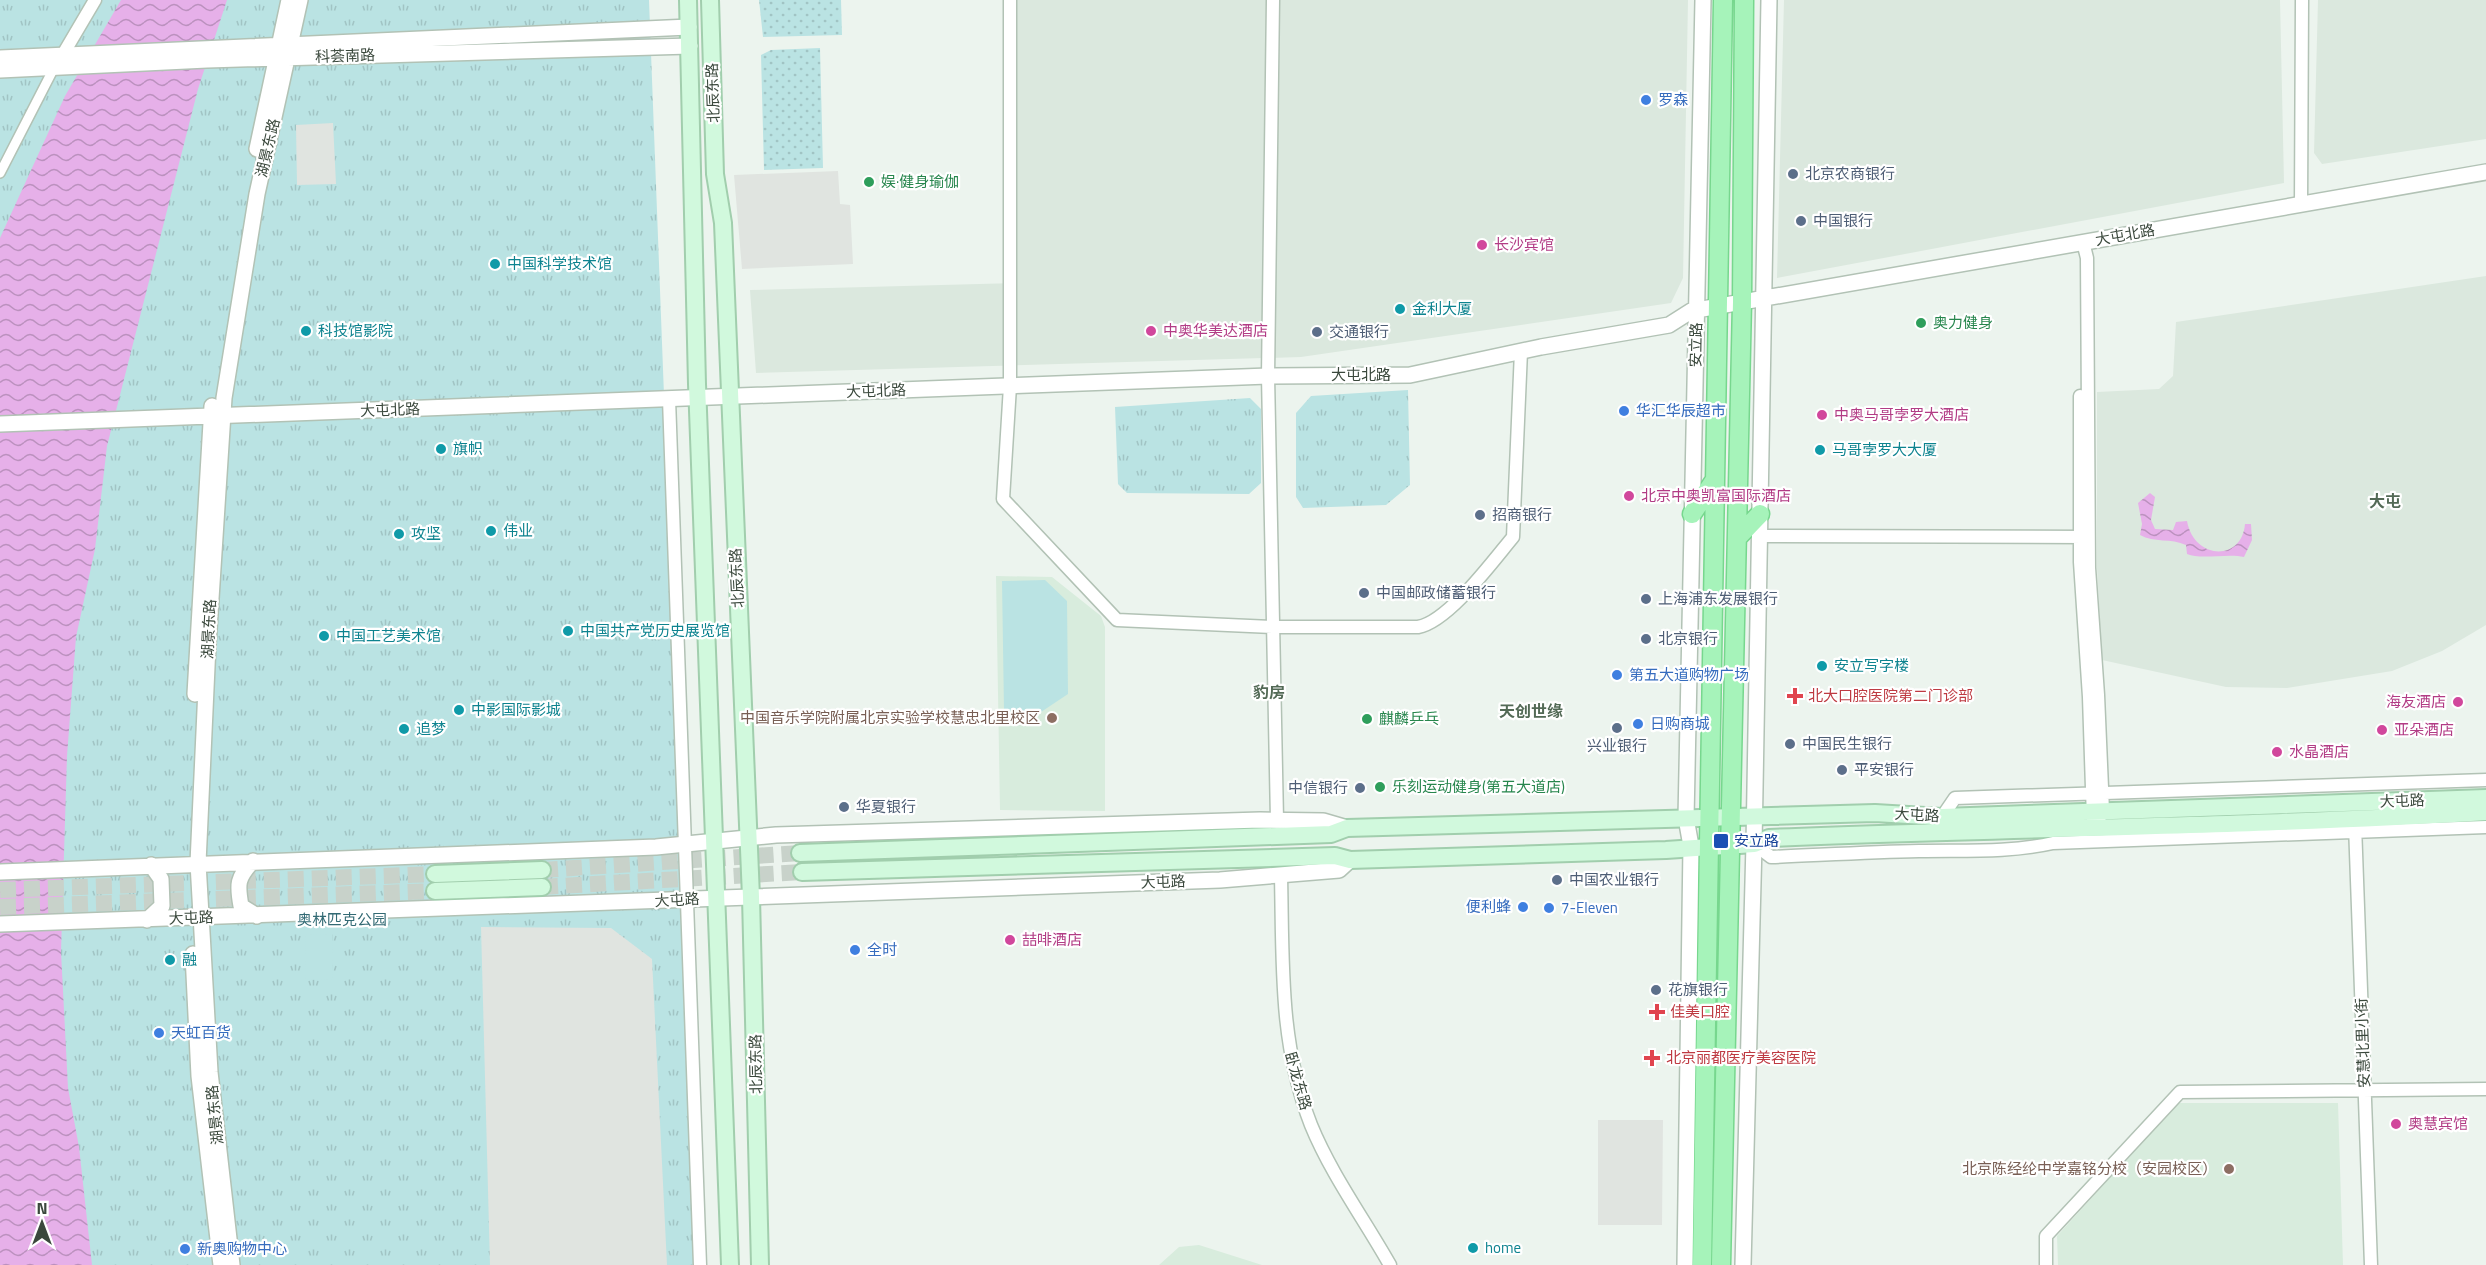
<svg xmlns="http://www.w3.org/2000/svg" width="2486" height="1265" viewBox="0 0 2486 1265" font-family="'Titillium Web','Noto Sans SC',sans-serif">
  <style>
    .residential { fill: #dbe8de }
    .education { fill: #d8ecdd }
    .grass { fill: url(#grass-dots) }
    .park { fill: url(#park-tufts) }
    .pitch { fill: #bae3e3 }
    .parking { fill: #e0e4e0 }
    .water { fill: url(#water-waves) }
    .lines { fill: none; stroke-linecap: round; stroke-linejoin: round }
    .secondary-tunnel { stroke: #c8d2ca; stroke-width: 16; stroke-dasharray: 16 8; stroke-linecap: butt }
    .pedestrian-casing { stroke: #b2c2b5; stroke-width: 12 }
    .minor-casing { stroke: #b2c2b5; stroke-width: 15 }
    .tertiary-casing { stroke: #b2c2b5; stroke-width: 18 }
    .secondary-casing { stroke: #a1cead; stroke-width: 20 }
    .primary-casing { stroke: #77d78e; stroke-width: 21 }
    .pedestrian { stroke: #fff; stroke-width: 9 }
    .minor { stroke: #fff; stroke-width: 12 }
    .tertiary { stroke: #fff; stroke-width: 15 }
    .secondary { stroke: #d1f9dd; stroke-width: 16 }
    .primary { stroke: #a6f3ba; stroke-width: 18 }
    .shop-dot { fill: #3f7fe0; stroke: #fff; stroke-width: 2 }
    .service-dot { fill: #5c6f8a; stroke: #fff; stroke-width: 2 }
    .leisure-dot { fill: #2e9e5b; stroke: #fff; stroke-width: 2 }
    .hotel-dot { fill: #d1479c; stroke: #fff; stroke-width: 2 }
    .culture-dot { fill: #0f9aa8; stroke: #fff; stroke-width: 2 }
    .health-dot { fill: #e0444e; stroke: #fff; stroke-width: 2 }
    .education-dot { fill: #8d6e63; stroke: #fff; stroke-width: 2 }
    .transit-dot { fill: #1a4fb4; stroke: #fff; stroke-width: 2 }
    .labels { text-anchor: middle; stroke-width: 4.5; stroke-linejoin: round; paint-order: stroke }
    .street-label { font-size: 15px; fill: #3a483c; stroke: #fff }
    .shop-label { font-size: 15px; fill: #366cbe; stroke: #fff; text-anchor: start }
    .service-label { font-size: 15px; fill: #4e5e75; stroke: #fff; text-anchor: start }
    .leisure-label { font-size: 15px; fill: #27864d; stroke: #fff; text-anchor: start }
    .hotel-label { font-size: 15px; fill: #b23c85; stroke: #fff; text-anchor: start }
    .culture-label { font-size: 15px; fill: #0d838f; stroke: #fff; text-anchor: start }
    .health-label { font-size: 15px; fill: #be3a42; stroke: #fff; text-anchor: start }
    .education-label { font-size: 15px; fill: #785e54; stroke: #fff; text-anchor: end }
    .transit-label { font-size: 15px; fill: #164399; stroke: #fff; text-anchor: start }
    .park-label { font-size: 15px; fill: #336a74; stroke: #fff }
    .neighbourhood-label { font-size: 16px; font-weight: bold; fill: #536a56; stroke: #fff }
  </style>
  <defs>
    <pattern id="grass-dots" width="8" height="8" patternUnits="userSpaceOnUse" patternTransform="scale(1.5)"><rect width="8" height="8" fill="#bae3e3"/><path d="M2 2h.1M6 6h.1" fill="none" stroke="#a1c4c4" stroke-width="1.8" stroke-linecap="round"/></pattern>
    <pattern id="park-tufts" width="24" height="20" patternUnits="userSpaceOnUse" patternTransform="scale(1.5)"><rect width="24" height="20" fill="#bae3e3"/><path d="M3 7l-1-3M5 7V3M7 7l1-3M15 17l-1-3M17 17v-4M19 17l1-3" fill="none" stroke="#a1c4c4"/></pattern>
    <pattern id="water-waves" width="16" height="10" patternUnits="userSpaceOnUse" patternTransform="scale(1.5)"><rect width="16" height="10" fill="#e6b0e9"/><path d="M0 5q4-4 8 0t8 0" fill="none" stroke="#bb91be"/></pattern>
  </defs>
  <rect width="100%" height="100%" fill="#ecf4ee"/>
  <path class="residential" d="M1017,0h671l-5,278 -12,25 -370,54 -545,16 -6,-83 267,-7z
    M1784,0h496l4,183 -507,95z
    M2318,0h168v139l-164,25 -8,-11z
    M2486,276v349l-44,26 -50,20 -105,17 -61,-1 -124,-27 -5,-92v-176l62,-3 14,-13 3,-54z"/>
  <path class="education" d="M996,576l56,1 49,39 4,11v184l-105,-1z
    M2178,1103h160l5,162h-285l-1,-29z
    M1199,1245l63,20h-103l20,-18z"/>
  <path class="grass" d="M759,0h82l1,35 -79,2z
    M820,48l3,120 -59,2 -3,-115 10,-5z"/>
  <path class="park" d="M0,0h649l48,1265h-697z
    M1408,390l2,95 -24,20 -83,3 -7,-11v-84l15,-17z
    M1250,398l11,11v74l-12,11 -122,-1 -9,-9 -3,-77z"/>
  <path class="pitch" d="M1045,580l22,21 1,93 -27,18 -37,-1 -2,-130z
    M332,934l1,45 -27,1 -1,-45z"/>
  <path class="parking" d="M333,123l3,61 -39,1 -1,-60z
    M838,171l2,33 10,1 3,59 -111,5 -8,-94z
    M481,927l130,1 41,31 15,306h-177z
    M1598,1120h65l-1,105h-64z"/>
  <path class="water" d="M121,0h106l-29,89 -91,357 -12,103 -19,88 -9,119 -6,196 7,136 11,59 13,118h-92v-1027l65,-142z
    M2150,493l5,4 -4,23 4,9 18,1 3,-8 11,-1c7,39 55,41 58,3h6l1,16 -8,17c-16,-4 -43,3 -57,-3l-1,-9c-15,-7 -32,-2 -46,-10l2,-11 -4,-21z"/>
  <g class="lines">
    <path class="secondary-tunnel" d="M542,870l258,-17
      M542,887l260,-15
      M0,890l435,-16
      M0,907l435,-16"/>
    <defs>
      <path id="pedestrian" d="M0,173l55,-107"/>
      <path id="minor" d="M1010,0v386l-7,113 114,121 156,7h145c30,-5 75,-66 95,-90l8,-186
        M1273,0l-5,376 9,444
        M62,56l33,-56
        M2301,205l1,-205
        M2083,242l4,16 2,310 9,127 5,116 -3,6
        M2080,396v166l9,135 4,122
        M669,399l31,866
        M1760,536l326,1
        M1942,817l13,-19 531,-18
        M2355,825l16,440
        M1754,844l17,13c49,-2 99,-5 148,-6 45,-1 89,2 134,-8l433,-16
        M1281,876c2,87 -2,167 30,249 20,49 53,94 79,140
        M2046,1265v-29l134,-144 306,-3"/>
      <path id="tertiary" d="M0,58l689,-31
        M0,70l207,-10 483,-14
        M257,149l32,-149
        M0,424l1268,-48 142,-1 131,-28 128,-22 22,-14 795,-139
        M195,694l17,-288
        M253,861c-16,17 -16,23 -12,45l16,10
        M0,872l656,-25 120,-12 484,-15 63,1 24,7
        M147,920l15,-14 -1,-27 -10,-14
        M0,924l1220,-44 119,-10 11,-10
        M193,954l6,122 22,189
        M232,1265l-22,-193 -12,-209 10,-218 16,-247 33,-204 43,-194
        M1685,1265l6,-419 -5,-28 17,-818
        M1743,1265l11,-421 15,-844"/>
      <path id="secondary" d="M688,0l9,384 33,881
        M710,0l5,174 8,49 28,674 9,368
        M800,853l531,-19 16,-6 528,-15 67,4 544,-19
        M802,872l533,-16 15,4 316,-10 88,-6 15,-6c239,-10 478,-11 717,-26
        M435,874l107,-4
        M435,891l107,-4"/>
      <path id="primary" d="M1692,514l22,-33
        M1737,538l23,-24
        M1702,1265l21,-1265
        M1721,1265l21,-963 2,-302"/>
    </defs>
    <use href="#pedestrian" class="pedestrian-casing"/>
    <use href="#minor" class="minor-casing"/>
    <use href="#tertiary" class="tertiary-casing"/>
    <use href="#secondary" class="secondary-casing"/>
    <use href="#primary" class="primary-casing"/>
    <use href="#pedestrian" class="pedestrian"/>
    <use href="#minor" class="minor"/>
    <use href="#tertiary" class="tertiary"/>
    <use href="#secondary" class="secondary"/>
    <use href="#primary" class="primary"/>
  </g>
  <g class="shop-dot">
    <circle cx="1646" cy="100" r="6"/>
    <circle cx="1624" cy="411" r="6"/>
    <circle cx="1617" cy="675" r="6"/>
    <circle cx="1638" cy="724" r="6"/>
    <circle cx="1523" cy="907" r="6"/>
    <circle cx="1549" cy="908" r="6"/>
    <circle cx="855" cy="950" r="6"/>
    <circle cx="159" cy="1033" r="6"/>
    <circle cx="185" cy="1249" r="6"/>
  </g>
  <g class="service-dot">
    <circle cx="1793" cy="174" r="6"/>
    <circle cx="1801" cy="221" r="6"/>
    <circle cx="1317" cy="332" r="6"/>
    <circle cx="1480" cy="515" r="6"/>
    <circle cx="1364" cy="593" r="6"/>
    <circle cx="1646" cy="599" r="6"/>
    <circle cx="1646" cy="639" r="6"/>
    <circle cx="1617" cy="728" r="6"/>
    <circle cx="1790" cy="744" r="6"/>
    <circle cx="1842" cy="770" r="6"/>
    <circle cx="1360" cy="788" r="6"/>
    <circle cx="844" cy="807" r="6"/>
    <circle cx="1557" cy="880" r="6"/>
    <circle cx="1656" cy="990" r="6"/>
  </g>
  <g class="leisure-dot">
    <circle cx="869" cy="182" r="6"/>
    <circle cx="1921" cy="323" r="6"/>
    <circle cx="1367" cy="719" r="6"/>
    <circle cx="1380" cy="787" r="6"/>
  </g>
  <g class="hotel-dot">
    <circle cx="1482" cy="245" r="6"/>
    <circle cx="1151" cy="331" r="6"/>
    <circle cx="1822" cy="415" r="6"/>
    <circle cx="1629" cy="496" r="6"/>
    <circle cx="2458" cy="702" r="6"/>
    <circle cx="2382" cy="730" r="6"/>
    <circle cx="2277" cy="752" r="6"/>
    <circle cx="1010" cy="940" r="6"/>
    <circle cx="2396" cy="1124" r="6"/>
  </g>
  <g class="culture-dot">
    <circle cx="495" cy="264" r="6"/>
    <circle cx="1400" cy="309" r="6"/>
    <circle cx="306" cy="331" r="6"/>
    <circle cx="441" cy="449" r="6"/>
    <circle cx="1820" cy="450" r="6"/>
    <circle cx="491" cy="531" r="6"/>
    <circle cx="399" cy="534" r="6"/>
    <circle cx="568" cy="631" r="6"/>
    <circle cx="324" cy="636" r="6"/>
    <circle cx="1822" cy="666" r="6"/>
    <circle cx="459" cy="710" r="6"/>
    <circle cx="404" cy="729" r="6"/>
    <circle cx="170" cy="960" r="6"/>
    <circle cx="1473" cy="1248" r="6"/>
  </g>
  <g class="health-dot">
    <path d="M1792 687h6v6h6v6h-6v6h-6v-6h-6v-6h6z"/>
    <path d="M1654 1003h6v6h6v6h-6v6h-6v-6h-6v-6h6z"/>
    <path d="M1649 1049h6v6h6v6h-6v6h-6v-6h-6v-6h6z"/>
  </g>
  <g class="education-dot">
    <circle cx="1052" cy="718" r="6"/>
    <circle cx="2229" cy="1169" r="6"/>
  </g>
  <rect class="transit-dot" x="1713" y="833" width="16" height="16" rx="3"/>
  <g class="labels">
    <g class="street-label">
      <text transform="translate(345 56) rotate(-2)" y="5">科荟南路</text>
      <text transform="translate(713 93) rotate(-92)" y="5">北辰东路</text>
      <text transform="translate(268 148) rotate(-77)" y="5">湖景东路</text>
      <text transform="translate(2125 235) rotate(-10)" y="5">大屯北路</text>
      <text transform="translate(1696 345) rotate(-89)" y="5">安立路</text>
      <text x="1361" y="380">大屯北路</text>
      <text transform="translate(876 391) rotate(-2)" y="5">大屯北路</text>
      <text transform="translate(390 410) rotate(-2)" y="5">大屯北路</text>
      <text transform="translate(737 578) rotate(-93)" y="5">北辰东路</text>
      <text transform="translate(209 629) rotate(-87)" y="5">湖景东路</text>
      <text transform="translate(2402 801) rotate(-2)" y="5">大屯路</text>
      <text transform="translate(1917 815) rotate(3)" y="5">大屯路</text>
      <text transform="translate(1163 882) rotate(-2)" y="5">大屯路</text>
      <text transform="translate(677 900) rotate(-3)" y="5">大屯路</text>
      <text transform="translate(191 918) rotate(-2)" y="5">大屯路</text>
      <text transform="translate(2363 1043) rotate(-92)" y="5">安慧北里小街</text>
      <text transform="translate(756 1064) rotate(-91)" y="5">北辰东路</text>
      <text transform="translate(1298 1081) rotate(74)" y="5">卧龙东路</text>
      <text transform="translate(215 1115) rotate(-96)" y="5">湖景东路</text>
    </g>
    <g class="shop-label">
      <text x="1658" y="105">罗森</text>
      <text x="1636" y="416">华汇华辰超市</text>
      <text x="1629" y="680">第五大道购物广场</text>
      <text x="1650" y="729">日购商城</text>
      <text x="1511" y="912" text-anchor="end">便利蜂</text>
      <text x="1561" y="913">7-Eleven</text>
      <text x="867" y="955">全时</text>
      <text x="171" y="1038">天虹百货</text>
      <text x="197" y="1254">新奥购物中心</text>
    </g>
    <g class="service-label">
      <text x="1805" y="179">北京农商银行</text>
      <text x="1813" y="226">中国银行</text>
      <text x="1329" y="337">交通银行</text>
      <text x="1492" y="520">招商银行</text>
      <text x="1376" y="598">中国邮政储蓄银行</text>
      <text x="1658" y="604">上海浦东发展银行</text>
      <text x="1658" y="644">北京银行</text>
      <text x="1802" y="749">中国民生银行</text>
      <text x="1617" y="751" text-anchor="middle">兴业银行</text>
      <text x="1854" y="775">平安银行</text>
      <text x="1348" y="793" text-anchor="end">中信银行</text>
      <text x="856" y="812">华夏银行</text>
      <text x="1569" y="885">中国农业银行</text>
      <text x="1668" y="995">花旗银行</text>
    </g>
    <g class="leisure-label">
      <text x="881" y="187">娱·健身瑜伽</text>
      <text x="1933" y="328">奥力健身</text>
      <text x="1379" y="724">麒麟乒乓</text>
      <text x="1392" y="792">乐刻运动健身(第五大道店)</text>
    </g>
    <g class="hotel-label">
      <text x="1494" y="250">长沙宾馆</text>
      <text x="1163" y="336">中奥华美达酒店</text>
      <text x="1834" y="420">中奥马哥孛罗大酒店</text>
      <text x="1641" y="501">北京中奥凯富国际酒店</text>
      <text x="2446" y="707" text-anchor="end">海友酒店</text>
      <text x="2394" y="735">亚朵酒店</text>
      <text x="2289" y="757">水晶酒店</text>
      <text x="1022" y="945">喆啡酒店</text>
      <text x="2408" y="1129">奥慧宾馆</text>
    </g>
    <g class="culture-label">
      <text x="507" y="269">中国科学技术馆</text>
      <text x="1412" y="314">金利大厦</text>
      <text x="318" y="336">科技馆影院</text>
      <text x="453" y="454">旗帜</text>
      <text x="1832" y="455">马哥孛罗大大厦</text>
      <text x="503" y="536">伟业</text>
      <text x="411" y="539">攻坚</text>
      <text x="580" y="636">中国共产党历史展览馆</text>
      <text x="336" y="641">中国工艺美术馆</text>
      <text x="1834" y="671">安立写字楼</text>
      <text x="471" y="715">中影国际影城</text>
      <text x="416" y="734">追梦</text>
      <text x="182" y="965">融</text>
      <text x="1485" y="1253">home</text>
    </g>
    <g class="health-label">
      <text x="1808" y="701">北大口腔医院第二门诊部</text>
      <text x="1670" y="1017">佳美口腔</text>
      <text x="1666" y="1063">北京丽都医疗美容医院</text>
    </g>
    <g class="education-label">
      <text x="1040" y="723">中国音乐学院附属北京实验学校慧忠北里校区</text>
      <text x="2217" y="1174">北京陈经纶中学嘉铭分校（安园校区）</text>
    </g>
    <g class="transit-label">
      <text x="1734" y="846">安立路</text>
    </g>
    <g class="park-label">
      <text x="342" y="925">奥林匹克公园</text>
    </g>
    <g class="neighbourhood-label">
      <text x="2385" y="507">大屯</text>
      <text x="1269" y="698">豹房</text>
      <text x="1531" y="717">天创世缘</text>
    </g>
  </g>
  <g transform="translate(42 1223)" stroke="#ffffff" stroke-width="4.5" paint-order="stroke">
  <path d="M0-4.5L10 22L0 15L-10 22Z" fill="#3a483c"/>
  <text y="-9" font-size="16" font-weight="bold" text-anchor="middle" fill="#3a483c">N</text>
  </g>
</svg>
